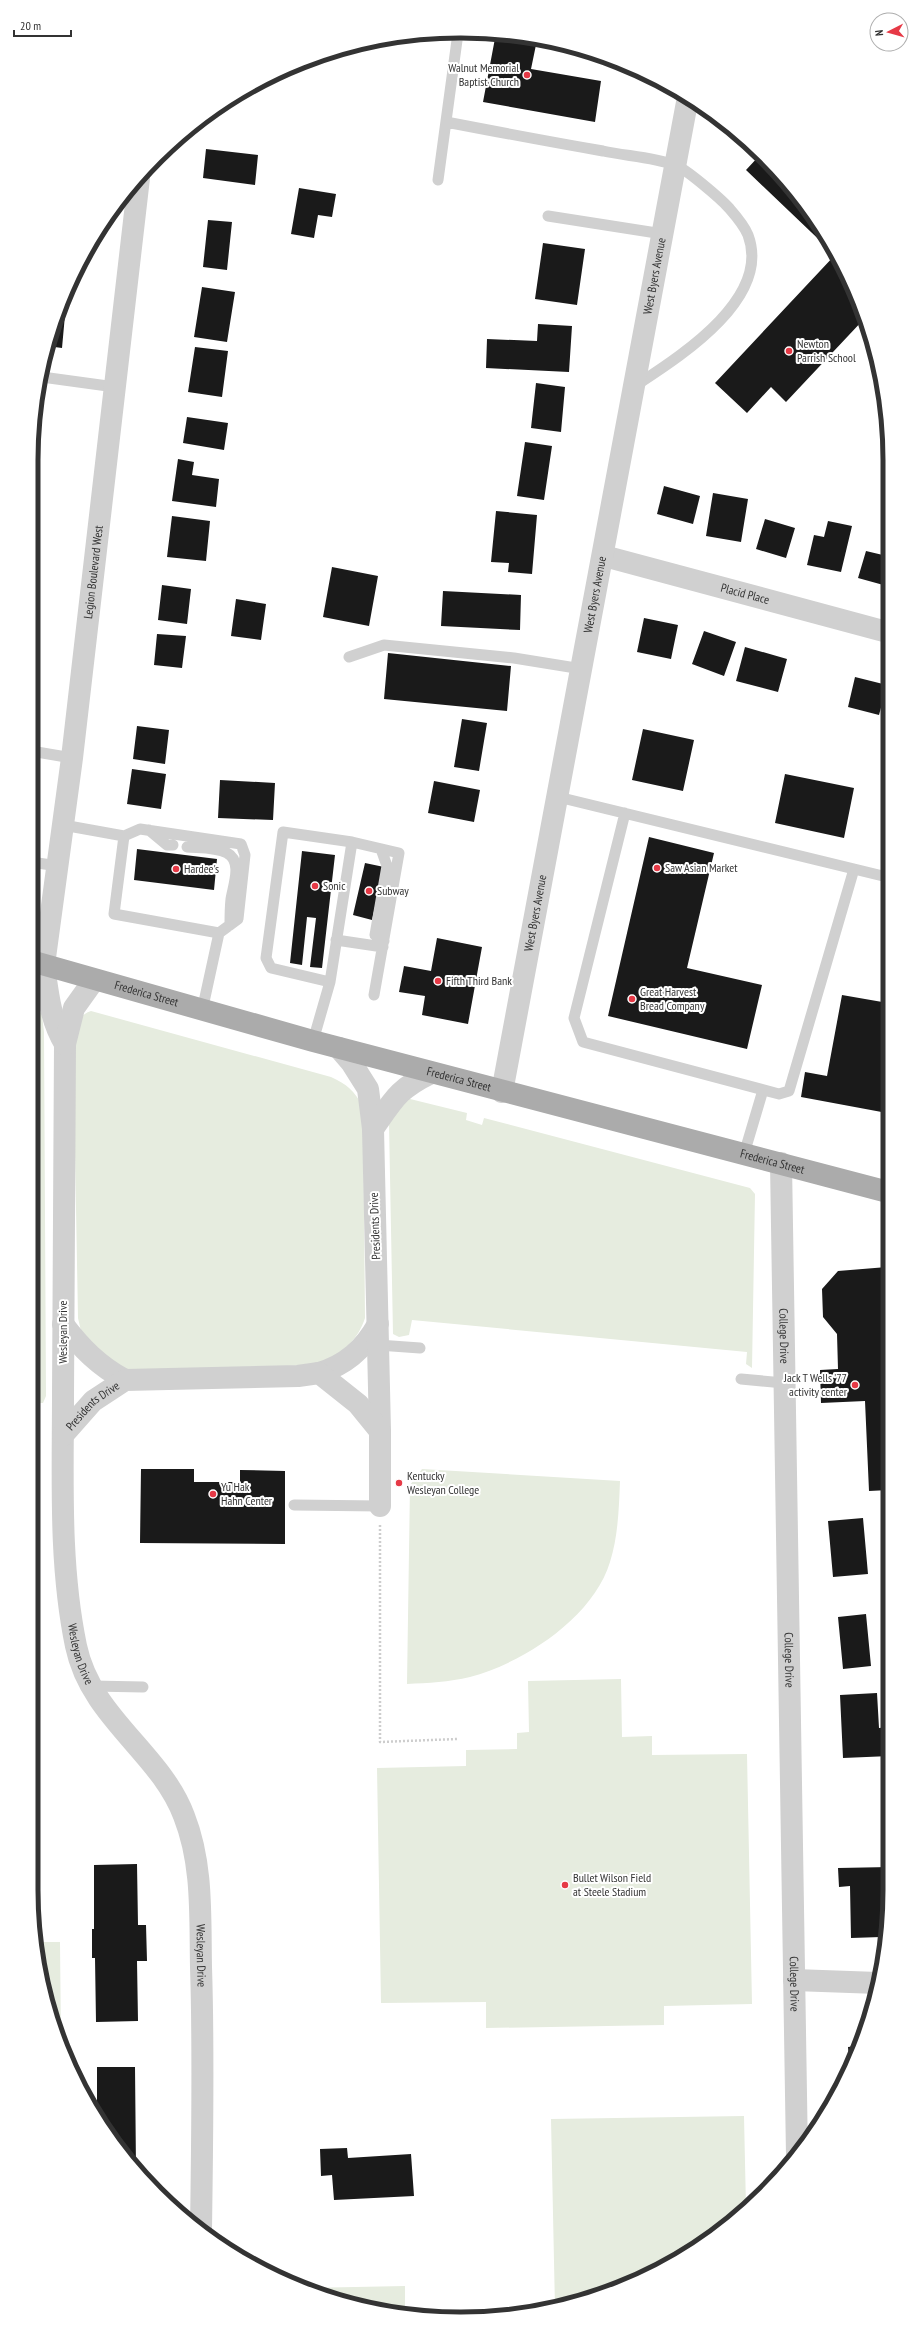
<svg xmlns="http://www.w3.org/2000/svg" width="921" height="2350" viewBox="0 0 921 2350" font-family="'PT Sans Narrow',sans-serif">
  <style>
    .green { fill: #e6ecdf }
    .building { fill: #1a1a1a }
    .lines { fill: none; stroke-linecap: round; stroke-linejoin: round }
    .path { stroke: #cdcdcd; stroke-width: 2.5; stroke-dasharray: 2 2; stroke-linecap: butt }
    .service { stroke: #d0d0d0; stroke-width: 11 }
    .minor { stroke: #d0d0d0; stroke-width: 22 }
    .tertiary { stroke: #d0d0d0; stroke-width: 22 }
    .primary { stroke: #ababab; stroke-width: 22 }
    .poi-dot { fill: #e63946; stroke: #fff; stroke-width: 1.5 }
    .labels { text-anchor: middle; stroke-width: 4; stroke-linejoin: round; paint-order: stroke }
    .poi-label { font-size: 12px; fill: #333; stroke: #fff; text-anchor: start }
    .street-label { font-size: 12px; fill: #333; stroke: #fff }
    .rim { fill: none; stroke: #333; stroke-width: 5 }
  </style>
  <rect width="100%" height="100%" fill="#fff"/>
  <path class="green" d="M31,996l11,19 2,17 2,364 -3,7h-12z
    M91,1011l240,66c16,7 23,14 32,29l2,212c-7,22 -22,33 -39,47l-196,5 -17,-6 -32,-33 -3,-13 -5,-276c3,-13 3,-26 18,-31z
    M406,1098l61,15 -1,7 16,5 2,-7 266,70 5,6 -3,174 -6,-4 1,-12 -335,-32 -3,15 -10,2 -6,-3 -4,-211z
    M422,1469l198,12c-1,27 -2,56 -10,81 -17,56 -87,101 -140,115 -21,5 -42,6 -63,7l3,-199z
    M621,1679l1,58 30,-1v19l95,-1 5,250 -88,2v19l-178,3v-26l-105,1 -4,-235 89,-2v-16l51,-1v-16l12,-1 -1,-51z
    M36,1942h24l1,101c-15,-32 -21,-67 -25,-101z
    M744,2116l2,92 -47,39 -74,39 -70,22 -4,-189z
    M405,2286v29l-82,-19 -18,-8z"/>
  <path class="building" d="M496,33l41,7 -6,29 70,12 -6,41 -112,-20z
    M206,149l52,6 -3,30 -52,-7z
    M759,156l25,21 49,76 -87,-83z
    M299,188l37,6 -4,23 -14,-2 -4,23 -23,-4z
    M208,220l24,2 -5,48 -24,-3z
    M543,243l42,6 -8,56 -42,-6z
    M835,255l11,16 18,48 -78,83 -15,-15 -24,26 -32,-30z
    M202,287l33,5 -8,50 -33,-5z
    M63,304h3l-4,44 -15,-2z
    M538,324l34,2 -3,46 -83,-4 1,-29 50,2z
    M195,347l33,4 -6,46 -34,-5z
    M536,383l29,4 -4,45 -30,-4z
    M187,417l41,6 -4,27 -41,-7z
    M525,442l27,4 -8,54 -27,-4z
    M178,459l16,3 -2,13 27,4 -3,28 -44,-6z
    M664,486l36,10 -7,28 -36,-10z
    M713,493l35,6 -7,43 -35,-6z
    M496,511l41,4 -5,59 -24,-2 1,-9 -18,-1z
    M172,516l38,5 -4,40 -39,-4z
    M765,519l30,9 -9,30 -30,-9z
    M828,521l24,5 -11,46 -34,-7 7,-30 10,2z
    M866,551l21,5v30l-29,-8z
    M332,567l46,9 -9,50 -46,-9z
    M31,579h4l-3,31h-1z
    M162,585l29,4 -4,35 -29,-4z
    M443,591l78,4 -1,35 -79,-4z
    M236,599l30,5 -5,36 -30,-4z
    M644,618l34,7 -7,34 -34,-7z
    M704,631l32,11 -12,34 -32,-12z
    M157,634l29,2 -4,32 -28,-3z
    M745,647l42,12 -9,33 -42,-11z
    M388,653l123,13 -4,45 -123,-12z
    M855,677l32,8 -8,30 -31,-8z
    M462,719l25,4 -8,48 -25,-4z
    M137,726l32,4 -4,34 -32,-5z
    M643,729l51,11 -11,51 -51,-11z
    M31,767l9,1 -7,64h-2z
    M132,769l34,5 -5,35 -34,-5z
    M785,774l69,14 -10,50 -69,-15z
    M220,780l55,3 -2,37 -55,-2z
    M434,781l46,9 -6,32 -46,-9z
    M649,837l65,16 -27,115 75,17 -15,64 -139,-33z
    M137,849l80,10 -3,31 -80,-10z
    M302,851l33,4 -13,113 -12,-1 6,-49 -9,-1 -5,48 -12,-2z
    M365,863l19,4 -12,53 -19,-5z
    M437,938l45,9 -14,77 -46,-9 3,-19 -26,-4 5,-26 27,5z
    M842,995l46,8 -1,110 -86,-16 4,-25 22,4z
    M887,1267l1,1 1,222 -20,1 -4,-90 -44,2 -1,-33 18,-1 -1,-35 -14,-17 -1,-28 16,-18z
    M141,1469h53v13h46v-12l45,1v73l-145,-1z
    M863,1518l5,56 -35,3 -5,-56z
    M866,1614l5,52 -28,3 -5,-52z
    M877,1693l2,35 11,-1v29l-47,2 -3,-63z
    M137,1864l1,61h8l1,36h-10l1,60 -42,1 -1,-64h-3v-29h2v-64z
    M890,1867v23l-4,30 -6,1 1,16 -30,1 -1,-52 -11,1 -1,-19z
    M858,2046l-8,23 -2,-22z
    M97,2067h38l1,103 -39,-54z
    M347,2148l1,10 63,-4 3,42 -80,4 -2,-25 -11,1 -1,-27z"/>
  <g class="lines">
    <path class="path" d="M380,1525v217l77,-3"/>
    <path class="service" d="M446,122c52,10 105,20 157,29 23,5 49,6 72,14 10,3 46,34 54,43 7,8 15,17 19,27 24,64 -69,122 -113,151
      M438,180l20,-147
      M548,216l115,18
      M42,377l73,10
      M349,657l35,-12 130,13 68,11
      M31,751l41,7
      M558,797l329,80
      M625,813l-51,205 9,24 196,52 10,-3 65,-222
      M63,825l61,11 -10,78 105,19 -17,78
      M149,830l18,15h6
      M124,836l16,-7 101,15 4,11 -7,64 -19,14
      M352,842l47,11 -25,142
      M187,847c13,1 29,0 40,6 16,8 6,33 4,46 -1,9 -1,17 -1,26
      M381,849l6,17 -12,69 9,6
      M31,862l27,4
      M336,940l47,7
      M313,1041l17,-59 22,-140 -69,-10 -17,126 5,10 59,14
      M744,1154l19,-64
      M378,1345l42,3
      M741,1379l43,4
      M294,1505l86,1
      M92,1686l51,1"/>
    <g class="minor">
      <path id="s1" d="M604,556l283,76"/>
      <path id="s2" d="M44,965c4,29 6,54 21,79 -1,117 -2,234 -2,351 0,83 -4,169 13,251 15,72 84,106 108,170 19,48 16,100 17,151 3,89 1,177 0,265"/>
      <path d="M65,1044l9,-36 20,-28"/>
      <path d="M339,1048l12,14 17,27 5,40"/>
      <path id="s3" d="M502,1092l186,-995"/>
      <path id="s4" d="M781,1163l16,993"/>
      <path d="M63,1324c18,24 36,42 62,56"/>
      <path d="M319,1373c27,-8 45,-24 59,-49"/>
      <path d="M380,1431l-7,-302c21,-30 25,-40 58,-56"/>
      <path id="s5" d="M63,1435l30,-34 32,-21 173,-4 21,-3 39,31 22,27v75"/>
      <path d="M794,1980l84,3"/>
    </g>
    <path class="tertiary" id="s6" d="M44,965l28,-207 67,-580"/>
    <path class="primary" id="s7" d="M31,961l282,80 575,151"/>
  </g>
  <g class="poi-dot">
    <circle cx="527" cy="75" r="4"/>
    <circle cx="789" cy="351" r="4"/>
    <circle cx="657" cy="868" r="4"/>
    <circle cx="176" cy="869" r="4"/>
    <circle cx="315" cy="886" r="4"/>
    <circle cx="369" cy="891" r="4"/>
    <circle cx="438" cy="981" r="4"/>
    <circle cx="632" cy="999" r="4"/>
    <circle cx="855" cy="1385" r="4"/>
    <circle cx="399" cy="1483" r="4"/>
    <circle cx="213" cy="1494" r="4"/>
    <circle cx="565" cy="1885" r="4"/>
  </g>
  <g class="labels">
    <g class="poi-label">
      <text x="519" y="72" text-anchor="end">Walnut Memorial<tspan x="519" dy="14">Baptist Church</tspan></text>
      <text x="797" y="348">Newton<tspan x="797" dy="14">Parrish School</tspan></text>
      <text x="665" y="872">Saw Asian Market</text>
      <text x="184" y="873">Hardee's</text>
      <text x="323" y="890">Sonic</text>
      <text x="377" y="895">Subway</text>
      <text x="446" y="985">Fifth Third Bank</text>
      <text x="640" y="996">Great Harvest<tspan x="640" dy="14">Bread Company</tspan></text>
      <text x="847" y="1382" text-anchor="end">Jack T Wells '77<tspan x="847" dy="14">activity center</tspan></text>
      <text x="407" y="1480">Kentucky<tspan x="407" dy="14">Wesleyan College</tspan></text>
      <text x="221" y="1491">Yu Hak<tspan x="221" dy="14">Hahn Center</tspan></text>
      <text x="573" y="1882">Bullet Wilson Field<tspan x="573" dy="14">at Steele Stadium</tspan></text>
    </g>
    <g class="street-label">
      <text dy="4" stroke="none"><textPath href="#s3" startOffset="830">West Byers Avenue</textPath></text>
      <text dy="4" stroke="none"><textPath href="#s6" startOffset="396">Legion Boulevard West</textPath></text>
      <text dy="4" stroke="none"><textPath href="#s3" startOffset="506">West Byers Avenue</textPath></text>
      <text dy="4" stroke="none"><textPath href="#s1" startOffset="146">Placid Place</textPath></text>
      <text dy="4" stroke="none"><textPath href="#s3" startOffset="182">West Byers Avenue</textPath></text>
      <text dy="4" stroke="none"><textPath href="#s7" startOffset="120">Frederica Street</textPath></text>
      <text dy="4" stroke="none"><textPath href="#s7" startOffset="444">Frederica Street</textPath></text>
      <text dy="4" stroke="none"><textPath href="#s7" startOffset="768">Frederica Street</textPath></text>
      <text transform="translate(375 1226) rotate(-92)" y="4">Presidents Drive</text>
      <text transform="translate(63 1332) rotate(-90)" y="4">Wesleyan Drive</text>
      <text dy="4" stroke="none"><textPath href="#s4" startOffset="173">College Drive</textPath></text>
      <text dy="4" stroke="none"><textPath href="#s5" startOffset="42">Presidents Drive</textPath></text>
      <text dy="4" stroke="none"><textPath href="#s2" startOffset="694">Wesleyan Drive</textPath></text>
      <text dy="4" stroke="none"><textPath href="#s4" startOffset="497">College Drive</textPath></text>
      <text dy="4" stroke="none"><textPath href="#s2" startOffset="1030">Wesleyan Drive</textPath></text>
      <text dy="4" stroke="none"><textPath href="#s4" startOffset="821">College Drive</textPath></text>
    </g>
  </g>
  <path d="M0 0H921V2350H0ZM460 38H461A422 422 0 0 1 883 460V1890A422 422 0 0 1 461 2312H460A422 422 0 0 1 38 1890V460A422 422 0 0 1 460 38Z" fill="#fff" fill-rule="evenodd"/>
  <path class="rim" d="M460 38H461A422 422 0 0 1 883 460V1890A422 422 0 0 1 461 2312H460A422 422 0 0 1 38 1890V460A422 422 0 0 1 460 38Z"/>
  <g transform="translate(889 32) rotate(264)"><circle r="19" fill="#ffffff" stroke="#adadad"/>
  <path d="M0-3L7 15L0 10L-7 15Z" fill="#e63946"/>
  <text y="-6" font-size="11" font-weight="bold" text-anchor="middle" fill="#333333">N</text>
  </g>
  <path d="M14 30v6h57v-6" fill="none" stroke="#333333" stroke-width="2"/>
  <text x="20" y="30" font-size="12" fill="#333333" stroke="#ffffff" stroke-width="3" paint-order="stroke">20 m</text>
</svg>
